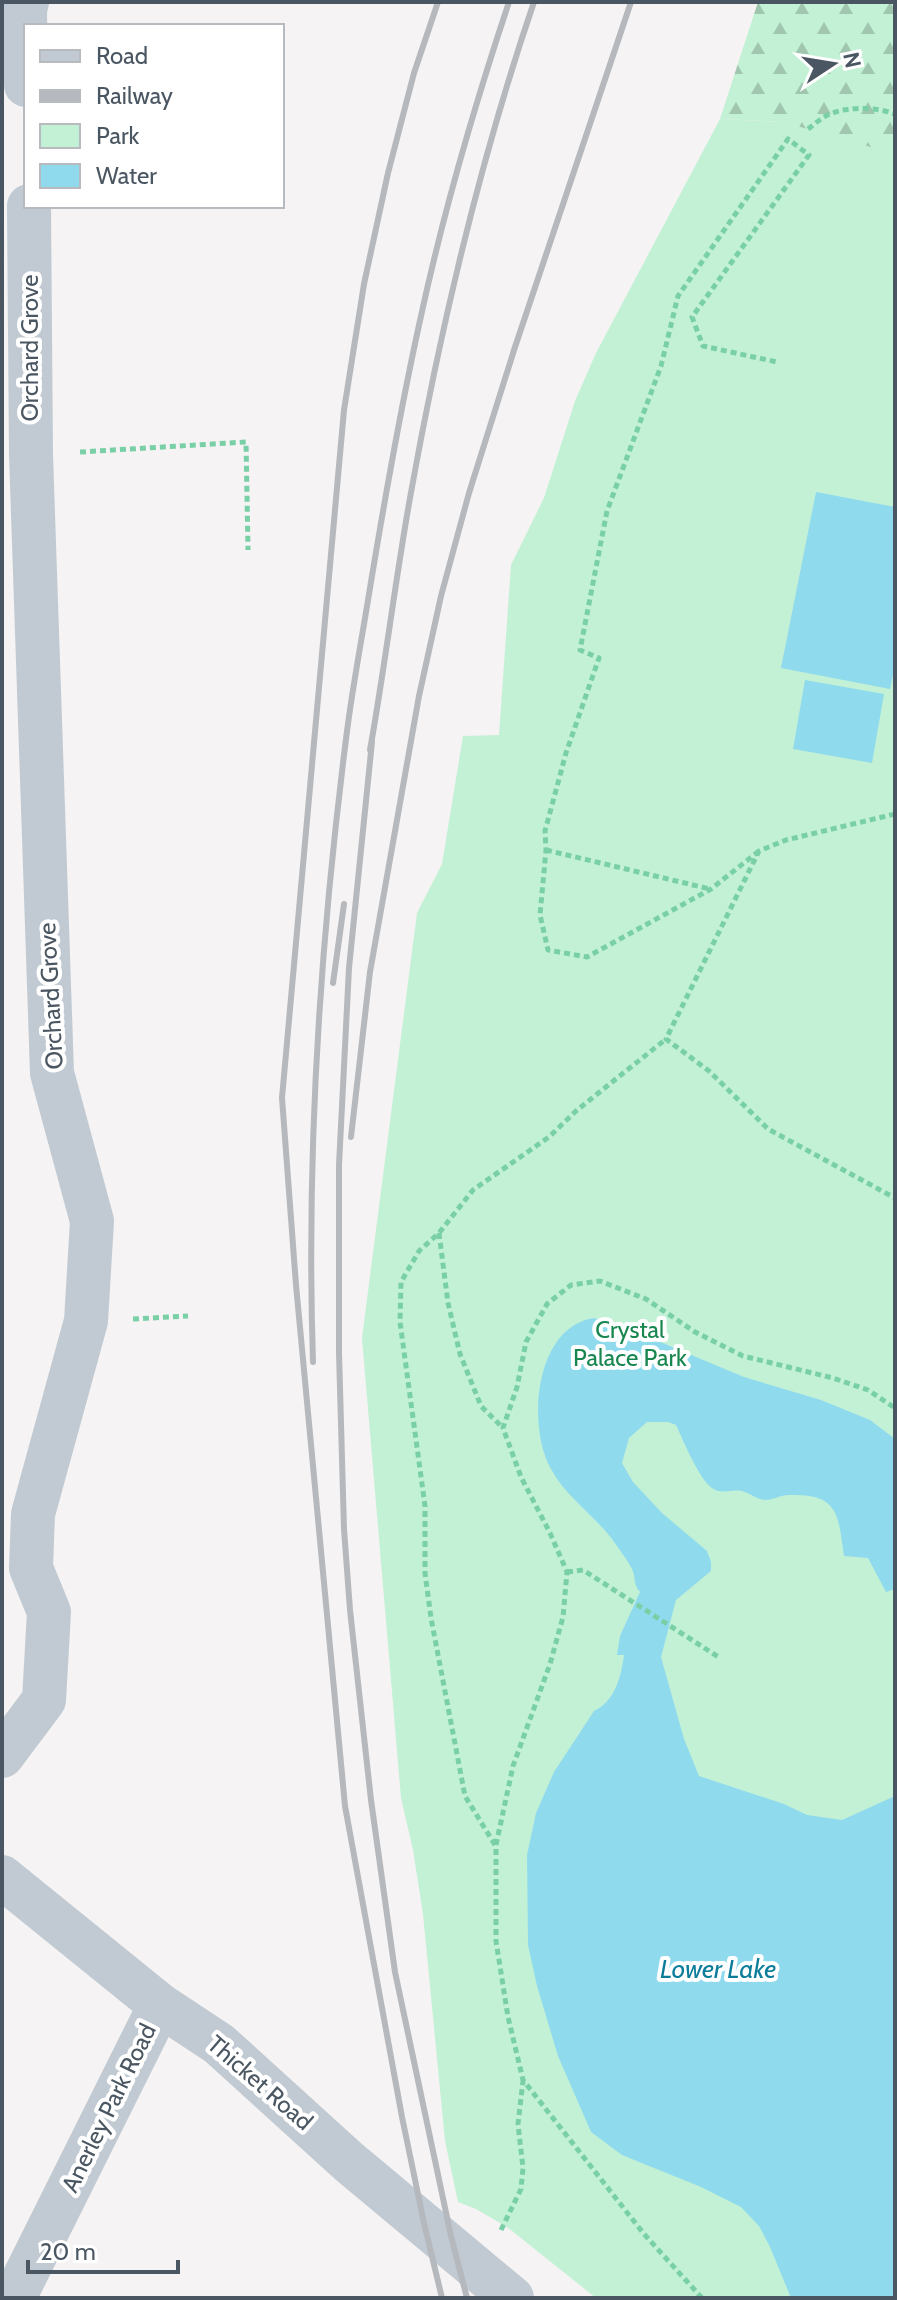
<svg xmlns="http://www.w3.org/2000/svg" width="897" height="2300" viewBox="0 0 897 2300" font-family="Cabin,sans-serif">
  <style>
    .green { fill: #c3f1d5 }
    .forest { fill: url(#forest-firs) }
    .water { fill: #90daee }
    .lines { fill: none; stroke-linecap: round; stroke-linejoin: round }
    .path { stroke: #7ad0a6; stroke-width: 5; stroke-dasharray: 6 4; stroke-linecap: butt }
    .minor { stroke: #c1cad2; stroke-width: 44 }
    .rail { stroke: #b5b8bd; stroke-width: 6 }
    .labels { text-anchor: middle; stroke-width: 8; stroke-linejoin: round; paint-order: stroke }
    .street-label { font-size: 24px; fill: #4a5661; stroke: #fff }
    .park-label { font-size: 24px; fill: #17864f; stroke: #fff }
    .water-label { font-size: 26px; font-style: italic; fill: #0c7c9b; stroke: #fff }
  </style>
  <defs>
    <pattern id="forest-firs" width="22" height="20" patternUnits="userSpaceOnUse" patternTransform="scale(2)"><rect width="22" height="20" fill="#c3f1d5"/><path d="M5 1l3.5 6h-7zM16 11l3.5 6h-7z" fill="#a0c6b0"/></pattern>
  </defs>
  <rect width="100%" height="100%" fill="#f5f3f3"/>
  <path class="green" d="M720,119l63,3 112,30v2146h-299l-89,-71 -31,-18 -18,-7 -13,-61 -22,-227 -10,-64 -12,-52 -39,-460 55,-425 25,-49 21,-128 36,-1 12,-170 33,-67 31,-97 21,-48z"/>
  <path class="forest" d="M758,2h137v152l-112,-32 -63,-3z"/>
  <path class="water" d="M816,492l79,15v159l-5,23 -109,-21z
    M805,680l79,14 -12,69 -79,-14z
    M593,1318l17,3 134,56 77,23 49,20 25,19v150l-9,3 -18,-34 -24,-2c-6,-40 -4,-63 -55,-61 -9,0 -15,5 -24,5 -9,-1 -15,-7 -23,-9 -10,-2 -21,4 -30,-3 -13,-9 -29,-48 -36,-63l-8,-3h-21l-18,16 -7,25 11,19 29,31 45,38 4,11v9l-35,29 -15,57 23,82 15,37 85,28 23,11 35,5 53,-24v502h-104l-21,-51 -11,-21 -18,-19 -40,-20 -79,-32 -31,-23 -33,-76 -21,-70 -9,-41 -1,-90 9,-42 18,-41 40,-61c21,-10 27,-34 30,-56h-7l3,-19 20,-44c-7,-7 -4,-15 -8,-23 -5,-10 -14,-21 -20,-30 -19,-25 -46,-42 -61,-70 -24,-42 -17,-141 42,-151z"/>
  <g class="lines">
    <path class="path" d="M808,129c7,-5 14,-12 22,-15 19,-8 46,-7 65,0
      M80,452l166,-10 2,108
      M895,814l-109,26 -27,11 -93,188 43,32 59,58 127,69
      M546,850l164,39
      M759,851l-48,38 -124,68 -39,-7 -8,-35 6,-65 -1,-19 21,-78 33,-95 -19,-8 27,-139 54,-145 17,-70 110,-157 21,16 -117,162 11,29 74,16
      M439,1233l9,70 12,51 21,52 22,22
      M133,1319l55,-3
      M567,1572l16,-2 137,88
      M495,1845l-30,-49 -34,-178 -6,-45v-67l-25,-184 1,-40 18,-31 20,-18 34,-43 76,-53 27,-26 90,-72
      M501,2230l20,-41 2,-21 -5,-44 5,-43
      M702,2298l-58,-64 -121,-154 -15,-63 -12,-76v-96l17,-79 37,-102 13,-47 4,-45 -17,-39 -29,-56 -18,-49 14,-41 9,-45 21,-38 24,-19 29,-4 46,18 49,33 48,24 90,22 35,12 27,18"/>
    <path class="minor" d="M26,85l-1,-75 2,-8
      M2,1756l42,-56 5,-88 -18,-44 2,-54 53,-193 6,-100 -40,-148 -21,-618 -2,-249
      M2,1877l158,128 59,39 130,118 163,136
      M14,2298l146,-293"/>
    <path class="rail" d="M438,2l-24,71 -26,100 -24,111 -20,126 -62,688 14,187 49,521 57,311 22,106 18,75
      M372,742l-23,226 -10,197v188l5,176 6,81 21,190 24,172 56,264 16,62
      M370,750c15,-84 25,-168 40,-252 30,-168 69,-335 124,-496
      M333,983l11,-79
      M351,1137l19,-165 49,-276 22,-100 28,-103 46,-146 116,-345
      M313,1362c-7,-208 7,-418 33,-623 6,-50 16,-101 24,-151 15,-91 31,-182 51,-272 23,-106 54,-212 88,-314"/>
  </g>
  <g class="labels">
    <g class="street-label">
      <text transform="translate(30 348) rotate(-90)" y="8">Orchard Grove</text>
      <text transform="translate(51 996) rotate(-93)" y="8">Orchard Grove</text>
      <text transform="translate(260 2083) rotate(41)" y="8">Thicket Road</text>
      <text transform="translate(109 2108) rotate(-64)" y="8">Anerley Park Road</text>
    </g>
    <g class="park-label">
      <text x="630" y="1338">Crystal<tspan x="630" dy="28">Palace Park</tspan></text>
    </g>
    <g class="water-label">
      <text x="718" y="1978">Lower Lake</text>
    </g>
  </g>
  <rect width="897" height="2300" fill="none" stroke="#4a5661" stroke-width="8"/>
  <rect x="24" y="24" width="260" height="184" fill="#ffffff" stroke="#b7bbc0" stroke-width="2"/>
  <rect x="40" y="50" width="40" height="12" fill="#c1cad2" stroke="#b7bbc0" stroke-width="2"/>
  <text x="96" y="64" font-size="24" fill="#4a5661">Road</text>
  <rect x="40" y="90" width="40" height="12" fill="#b5b8bd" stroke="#b7bbc0" stroke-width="2"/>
  <text x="96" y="104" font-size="24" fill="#4a5661">Railway</text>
  <rect x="40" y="124" width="40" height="24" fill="#c3f1d5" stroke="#b7bbc0" stroke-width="2"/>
  <text x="96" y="144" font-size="24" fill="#4a5661">Park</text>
  <rect x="40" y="164" width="40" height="24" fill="#90daee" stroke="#b7bbc0" stroke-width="2"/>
  <text x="96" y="184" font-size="24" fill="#4a5661">Water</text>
  <g transform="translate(833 64) rotate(78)" stroke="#ffffff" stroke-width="6" paint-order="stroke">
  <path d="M0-6L14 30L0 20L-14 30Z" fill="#4a5661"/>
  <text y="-12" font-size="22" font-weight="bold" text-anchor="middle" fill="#4a5661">N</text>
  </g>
  <path d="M28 2260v12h150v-12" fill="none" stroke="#4a5661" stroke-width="4"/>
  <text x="40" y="2260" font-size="24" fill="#4a5661" stroke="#ffffff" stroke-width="6" paint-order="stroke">20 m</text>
</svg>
